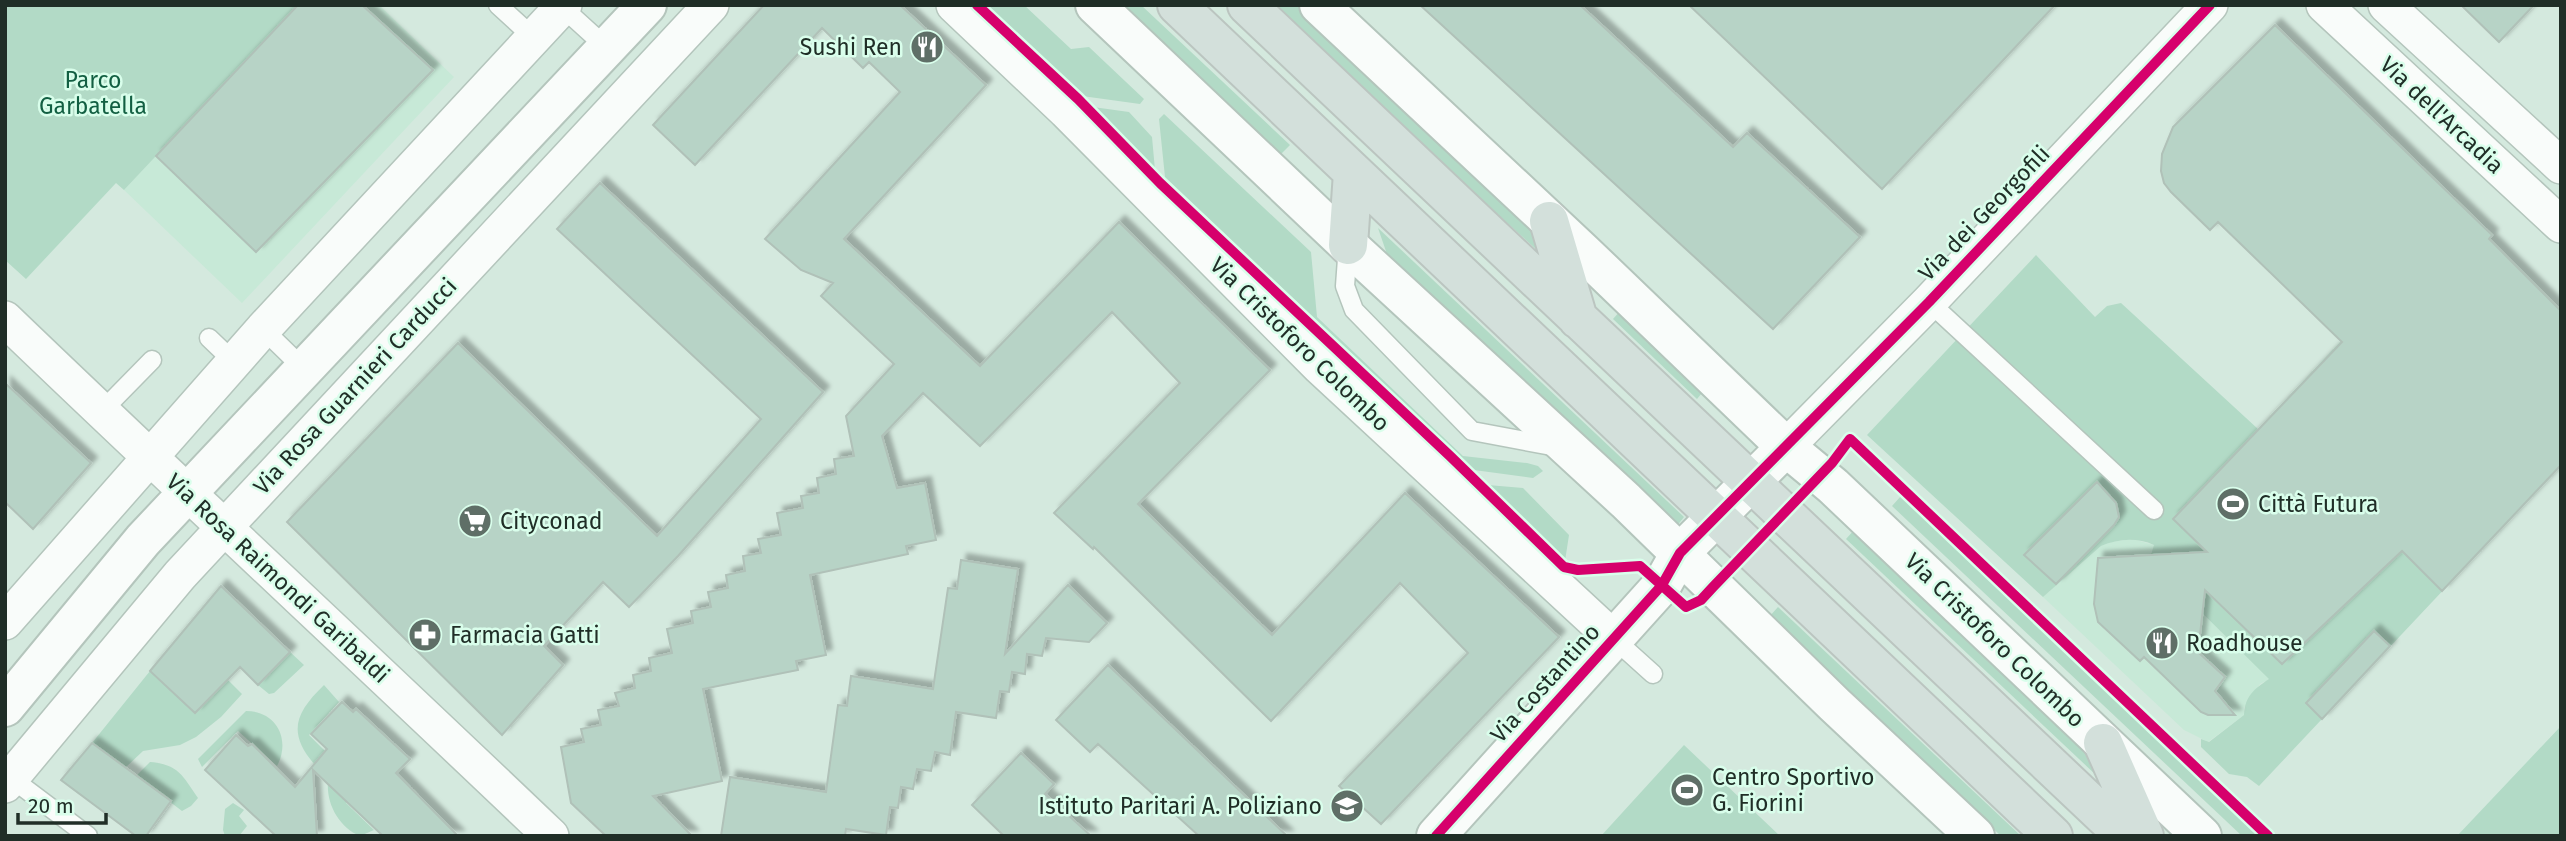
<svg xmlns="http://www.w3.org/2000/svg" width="2566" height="841" viewBox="0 0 2566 841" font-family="'Fira Sans',sans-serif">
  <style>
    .built { fill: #c7e9d7 }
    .green { fill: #b2dac6 }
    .building { fill: #b7d3c6; stroke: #b0c1b8; stroke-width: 2; filter: url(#shadow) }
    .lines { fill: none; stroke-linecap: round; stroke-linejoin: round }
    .service-casing { stroke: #b4c5bc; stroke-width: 21 }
    .minor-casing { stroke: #b4c5bc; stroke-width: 38 }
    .tertiary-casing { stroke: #b4c5bc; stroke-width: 42 }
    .secondary-casing { stroke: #b4c5bc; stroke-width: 42 }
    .primary-casing { stroke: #bbc5c0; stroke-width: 42 }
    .service { stroke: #f9fcfa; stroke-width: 18 }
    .minor { stroke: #f9fcfa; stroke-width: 35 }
    .tertiary { stroke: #f9fcfa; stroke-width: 38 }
    .secondary { stroke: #f9fcfa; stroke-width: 38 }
    .primary { stroke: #d3e0db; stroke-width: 38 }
    .cycleway-casing { stroke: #d9feeb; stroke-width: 15 }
    .cycleway { stroke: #d6006c; stroke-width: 10 }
    .labels { text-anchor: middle; stroke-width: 5; stroke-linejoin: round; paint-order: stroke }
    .poi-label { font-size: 23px; fill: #202e27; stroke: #d9feeb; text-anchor: start }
    .park-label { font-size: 23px; fill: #125f42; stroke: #d9feeb }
    .street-label { font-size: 23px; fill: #202e27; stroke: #d9feeb }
  </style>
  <defs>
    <filter id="shadow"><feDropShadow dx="6" dy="-6" stdDeviation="2" flood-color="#0004"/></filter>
  </defs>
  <rect width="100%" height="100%" fill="#d4e9de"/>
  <path class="built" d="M298,5h81l75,72 -212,226 -118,-113z
    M2133,539l21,6 41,61 75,73 -10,5 -16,24v7l-36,27 -24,-12 -141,-133 58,-51 10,-4z"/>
  <path class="green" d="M5,5h293l-174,185 -8,-7 -90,96 -21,-19z
    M986,5h38l47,44 18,-2 55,52 -4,5 -58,-8z
    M1122,5h19l149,140 -10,10z
    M1276,5h21l239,226 12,29 -97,-88z
    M1093,107l36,5 23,25 3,33z
    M1164,114l147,138 6,65 146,139 64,7 11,3 5,5 -10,7 -59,-8 -309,-293 -6,-58z
    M1378,228l306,289 -8,10 -287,-267z
    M2036,255l59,62 12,-11 14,-3 137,126 82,-87 29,30 192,93 -302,321 -12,-9 -18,-3 -28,-27v-8l8,3 35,-27c1,-19 10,-26 25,-36l-74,-73 -44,-51 3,-10c-18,-8 -36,-6 -53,1l-58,51 -176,-162z
    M1621,310l85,78 -9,11 -84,-80z
    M1488,485l35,3 46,47 -4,26z
    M1901,496l360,340h-19l-350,-330z
    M1855,529l240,228 20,36 -269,-254z
    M1778,607l243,229h-20l-232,-219z
    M290,652l14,13 -30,28 -5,1 -11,-9z
    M150,671l45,41 32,-33 15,15 -21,23 -25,20 -16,8 -37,6 -18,17 -33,-25z
    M324,685l15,17 -30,33 32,32 -26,-2c-28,-32 -20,-52 9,-80z
    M246,711c31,0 45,29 31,55l-39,-35 -36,36 -4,-8z
    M2561,726v110h-104z
    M1684,745l96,91h-179z
    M150,762c28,2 33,14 48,36l-7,8 -9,5 -46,-35z
    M328,781l31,9 -13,13 28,27 -14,6c-21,-9 -34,-32 -32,-55z
    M233,803l11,7 -5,6 8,10 -8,10h-14l-2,-6 2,-21z"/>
  <path class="building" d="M298,5h64l71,65 -177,182 -100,-96z
    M764,5h136l86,80 -142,154 136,127 139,-144 151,148 -132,134 134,131 133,-142 154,144 -178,187 -42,-38 129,-133 -68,-70 -129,138 -177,-174 -1,2 -39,-36 126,-130 -68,-71 -132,134 -57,-53 -41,43 15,52 28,-5 11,57 -30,6 2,8 -98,21 16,80 -30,6 2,9 -95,19 19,92 -69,15 39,40h-86l-35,-33 -10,-56 23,-5 -3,-13 20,-4 -3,-15 21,-4 -4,-13 20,-5 -2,-13 18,-4 -2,-13 23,-5 -5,-24 26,-6 -2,-12 20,-4 -3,-15 20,-4 -2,-13 19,-4 -2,-15 18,-3 -3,-14 23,-4 -4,-22 26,-5 -2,-12 18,-3 -2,-15 19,-4 -2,-15 20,-3 -8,-40 48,-52 -73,-68 12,-13 -32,-13 -36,-31 135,-147 -31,-30 -6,6 -41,-40 -127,137 -42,-40z
    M1420,5h160l153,142 14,-14 113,104 -87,92z
    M1689,5h366l-173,184z
    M2461,5h73l-35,37z
    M2275,25l217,210 -3,4 72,72v154l-119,126 -40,-40 -120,113 -77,-74 -7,62 27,25 -10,14 20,24h-27l-7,-3 -57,-55 -4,4 -42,-39 -4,-18 4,-46 109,-6 -34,-33 169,-177 -124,-120 -8,8 -39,-38 -7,-9 -3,-12 1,-17 11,-27z
    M600,183l223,209 -145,164 -49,51 -26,-25 -59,64 19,19 -61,70 -215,-213 171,-179 199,193 104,-117 -204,-190z
    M5,383l86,80 -58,66 -28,-27z
    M2097,482l19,21 3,14 -5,8 -58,59 -32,-29z
    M961,560l57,9 -13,85 63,-69 39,38 -18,19 -43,-4 -4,18 -15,-2 -2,20 -13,-2 -3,20 -9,-1 -4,27 -40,-6 -6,43 -15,-3 -4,19 -14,-2 -4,20 -12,-2 -3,21 -8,-1 -4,28 -40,-6 -1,7h-124l9,-59 96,15 12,-87 9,1 4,-30 82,13 15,-101 9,1z
    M221,586l69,66 -32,33 -18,-18 -45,46 -45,-42z
    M2374,631l16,15 -68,73 -16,-16z
    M1108,665l179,171h-88l-101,-92 -8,8 -34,-32z
    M342,702l11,10 3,-3 54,50 -14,14 62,63h-75l-70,-66 4,66h-41l-71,-66 31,-35 12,11 4,-2 43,43 32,-38 -16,-15z
    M92,743l79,58 -25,35h-10l-75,-56z
    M1021,753l33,31 -9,10 46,42h-87l-32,-31z"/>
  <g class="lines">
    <defs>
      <path id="service" d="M498,5l36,33
        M562,7l44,40
        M1348,245l-3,41 9,24 118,121 85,16
        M1929,302l225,208
        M263,329l40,39
        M209,338l25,24
        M101,412l51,-52
        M1613,638l40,36
        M11,778l77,58"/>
      <path id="minor" d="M954,5l112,106 254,256 293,271
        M2324,5l237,220
        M2386,5l175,161
        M5,319c181,174 365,344 546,517
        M1786,447l143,-145 281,-297
        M5,622l258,-293 301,-324
        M5,785l175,-210 531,-570"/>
      <path id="tertiary" d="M5,707l138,-167 504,-535
        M1436,836l226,-251 18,-32 106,-106"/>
      <path id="secondary" d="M1095,5l253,240 278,256 208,203 141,132
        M1319,5l264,247 203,195 47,39 369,350"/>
      <path id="primary" d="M1177,5l876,831
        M1247,5l878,831
        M1549,221l29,98
        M1348,245l5,-72
        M2103,743l41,93"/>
    </defs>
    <use href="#service" class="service-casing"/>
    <use href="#minor" class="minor-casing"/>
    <use href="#tertiary" class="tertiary-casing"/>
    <use href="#secondary" class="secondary-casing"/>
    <use href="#primary" class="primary-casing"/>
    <use href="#service" class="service"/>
    <use href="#minor" class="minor"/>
    <use href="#tertiary" class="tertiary"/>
    <use href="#secondary" class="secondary"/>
    <use href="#primary" class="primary"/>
    <defs>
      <path id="cycleway" d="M977,5l101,94 82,84 290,273 114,111 14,3 62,-4 46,41 15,-7 12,-13 119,-124 18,-24 418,397
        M1436,836l226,-251 18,-32 249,-251 281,-297"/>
    </defs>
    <use href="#cycleway" class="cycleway-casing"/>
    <use href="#cycleway" class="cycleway"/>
  </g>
  <defs>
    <symbol id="restaurant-disc" viewBox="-11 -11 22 22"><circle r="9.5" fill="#5f6f67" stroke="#d9feeb"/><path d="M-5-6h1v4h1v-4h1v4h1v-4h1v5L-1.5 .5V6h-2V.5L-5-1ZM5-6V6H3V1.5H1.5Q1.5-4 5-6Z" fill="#fff"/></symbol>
    <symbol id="stadium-disc" viewBox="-11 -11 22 22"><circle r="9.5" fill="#5f6f67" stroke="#d9feeb"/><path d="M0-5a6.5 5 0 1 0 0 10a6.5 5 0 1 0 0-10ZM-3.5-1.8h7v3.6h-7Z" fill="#fff"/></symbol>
    <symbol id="supermarket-disc" viewBox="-11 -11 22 22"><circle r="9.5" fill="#5f6f67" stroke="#d9feeb"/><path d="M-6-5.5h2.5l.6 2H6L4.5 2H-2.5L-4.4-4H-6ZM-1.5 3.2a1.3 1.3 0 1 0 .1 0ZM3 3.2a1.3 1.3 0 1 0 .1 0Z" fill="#fff"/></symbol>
    <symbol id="pharmacy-disc" viewBox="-11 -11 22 22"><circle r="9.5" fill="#5f6f67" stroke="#d9feeb"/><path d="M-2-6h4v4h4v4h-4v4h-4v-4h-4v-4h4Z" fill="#fff"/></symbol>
    <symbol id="school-disc" viewBox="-11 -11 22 22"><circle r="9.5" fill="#5f6f67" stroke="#d9feeb"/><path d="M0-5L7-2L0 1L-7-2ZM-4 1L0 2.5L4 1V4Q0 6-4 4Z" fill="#fff"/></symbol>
  </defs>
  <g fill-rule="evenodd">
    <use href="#restaurant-disc" x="908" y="28" width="38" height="38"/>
    <use href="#stadium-disc" x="2214" y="485" width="38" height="38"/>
    <use href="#supermarket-disc" x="456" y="502" width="38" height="38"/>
    <use href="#pharmacy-disc" x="406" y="616" width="38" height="38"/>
    <use href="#restaurant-disc" x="2143" y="624" width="38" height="38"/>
    <use href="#stadium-disc" x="1668" y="771" width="38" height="38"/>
    <use href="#school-disc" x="1328" y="787" width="38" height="38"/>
  </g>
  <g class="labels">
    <g class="poi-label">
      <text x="902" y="55" text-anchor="end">Sushi Ren</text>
      <text x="2258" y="512">Città Futura</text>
      <text x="500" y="529">Cityconad</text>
      <text x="450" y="643">Farmacia Gatti</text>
      <text x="2186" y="651">Roadhouse</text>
      <text x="1712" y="785">Centro Sportivo<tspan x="1712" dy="26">G. Fiorini</tspan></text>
      <text x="1322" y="814" text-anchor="end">Istituto Paritari A. Poliziano</text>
    </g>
    <g class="park-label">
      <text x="93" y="88">Parco<tspan x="93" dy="26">Garbatella</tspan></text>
    </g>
    <g class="street-label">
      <text transform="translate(2442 115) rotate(43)" y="8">Via dell'Arcadia</text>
      <text transform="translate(1984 213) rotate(-46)" y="8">Via dei Georgofili</text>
      <text transform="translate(1300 344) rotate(44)" y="8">Via Cristoforo Colombo</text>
      <text transform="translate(355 386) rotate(-47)" y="8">Via Rosa Guarnieri Carducci</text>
      <text transform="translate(278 578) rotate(43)" y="8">Via Rosa Raimondi Garibaldi</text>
      <text transform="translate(1995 640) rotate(44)" y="8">Via Cristoforo Colombo</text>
      <text transform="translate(1545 683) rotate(-48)" y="8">Via Costantino</text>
    </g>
  </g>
  <rect width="2566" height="841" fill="none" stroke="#202e27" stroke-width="14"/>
  <path d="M18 813v10h88v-10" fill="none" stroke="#202e27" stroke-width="3.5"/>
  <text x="28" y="813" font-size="21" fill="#202e27" stroke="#d9feeb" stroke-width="5" paint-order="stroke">20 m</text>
</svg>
